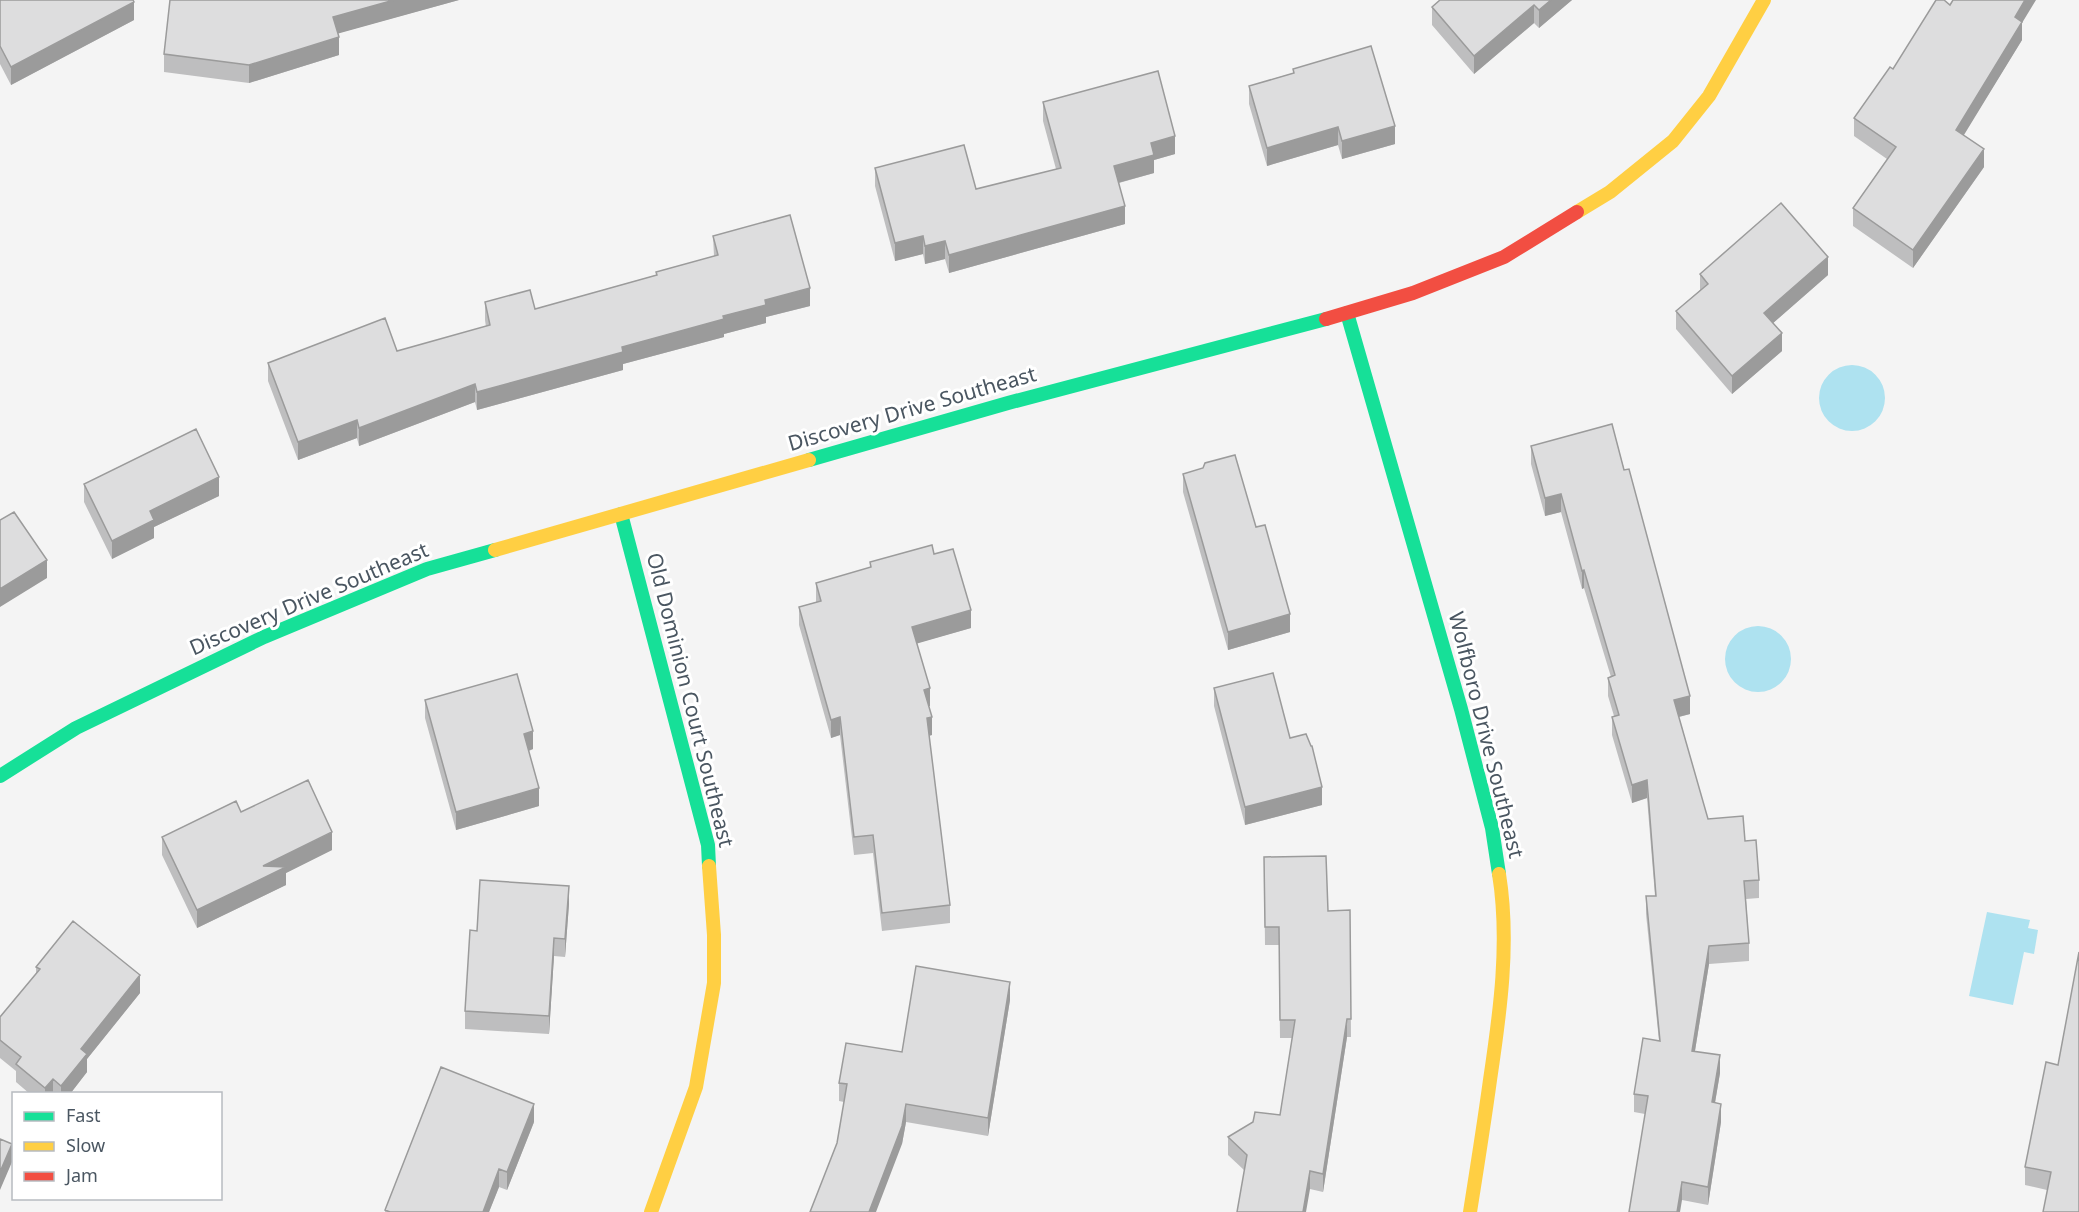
<svg xmlns="http://www.w3.org/2000/svg" width="2079" height="1212" viewBox="0 0 2079 1212" font-family="'Noto Sans',sans-serif">
  <style>
    .water { fill: #aee2f0 }
    .lines { fill: none; stroke-linecap: round; stroke-linejoin: round }
    .fast { stroke: #16e098; stroke-width: 14 }
    .slow { stroke: #ffcf43; stroke-width: 14 }
    .jam { stroke: #f24e42; stroke-width: 14 }
    .wall { fill: #bebebf }
    .shaded-wall { fill: #9b9b9b }
    .building { fill: #ddddde; stroke: #9b9b9b; stroke-width: 1.5 }
    .labels { text-anchor: middle; stroke-width: 6; stroke-linejoin: round; paint-order: stroke }
    .street-label { font-size: 21px; fill: #4a5661; stroke: #fff }
  </style>
  <rect width="100%" height="100%" fill="#f4f4f4"/>
  <path class="water" d="M1819 398a33 33 0 1 1 66 0a33 33 0 1 1-66 0Z
    M1725 659a33 33 0 1 1 66 0a33 33 0 1 1-66 0Z
    M1987,912l43,8 -2,8 10,2 -4,24 -10,-2 -11,53 -44,-9z"/>
  <g class="lines">
    <path class="fast" d="M1347,313l114,396 31,119 7,46
      M809,460l199,-57 318,-84
      M621,514l87,331 1,21
      M0,776l76,-48 188,-91 163,-68 68,-19"/>
    <path class="slow" d="M1577,212l33,-20 63,-51 36,-45 55,-96
      M495,550l314,-90
      M651,1212l45,-125 18,-104v-48l-5,-69
      M1470,1212c7,-44 14,-88 20,-132 10,-67 20,-138 9,-206"/>
    <path class="jam" d="M1326,319l87,-26 91,-36 73,-45"/>
  </g>
  <path class="wall" d="M0,0l134,20 -123,65 -11,-21z
    M170,0h289l-121,33 1,22 -90,28 -85,-11v-18z
    M1440,0h132l-33,28 -5,-5 -60,51 -42,-49v-18z
    M1950,5l72,18v17l-59,95 21,32 -71,101 -60,-42v-18l34,-49 -33,-23v-18l39,-49z
    M1293,69l102,75 -53,15 -4,-14 -71,21 -18,-62v-18l44,-13z
    M1043,102l132,52 -21,6v13l-35,10 6,41 -176,49 -4,-14 -20,5 -2,-10 -28,7 -20,-75v-18l101,21 80,-20 -13,-48z
    M713,236l97,70 -44,11v6l-42,11v3l-101,27v6l-146,40 -2,-8 -116,44 -2,-8 -59,22 -30,-79v-18l129,-12 89,-24 -1,-7v-18l50,7 121,-34v-3l58,-16z
    M1700,274l128,1 -55,48 9,28 -50,43 -56,-65v-18l24,-21z
    M1612,424l78,290 -11,3 29,102 37,22 14,39v18l-13,1 3,44v18l-40,3 -14,87 25,22 -5,30 6,19 -13,83 -26,-5 -37,-86 -11,-2v-18l25,-53 -13,-127v-18h9l-8,-98 -15,5 -20,-68v-18l2,-1 -6,-20v-18l3,-1 -27,-89 -2,1 -21,-77 -16,4 -14,-52v-18z
    M1183,474l73,53 34,105 -62,18 -45,-158z
    M84,484l135,12 -65,31v11l-42,21 -28,-57z
    M934,554l37,74 -54,15 13,63h-1l3,29 -3,1 21,169v18l-68,8 -9,-78 -19,2 -14,-120 -9,3 -32,-113v-18l17,-5v-19l54,-15v-6z
    M1214,688l76,50 32,67 -77,20 -31,-119z
    M425,700l108,49 -4,2 10,55 -83,24 -31,-112z
    M241,812l91,38 -46,23v12l-89,43 -35,-73v-18z
    M1264,857l64,54 22,-1 1,127h-4l-24,155 -13,-3 -66,-19 -16,-15v-18l52,-22 12,-77h-12l-1,-93h-14z
    M569,904l-4,53 -11,-1 -5,78 -84,-5v-18l12,-80z
    M36,967l104,26 -53,66v13l-17,22h-40l-14,-12v-11l-16,-13v-41l36,-43z
    M1010,1000l-22,136 -82,-14 -4,22 -65,-1 7,-41 -5,-1v-18z
    M2058,1065l21,147 -32,-22 -22,-5v-18z
    M534,1122l-27,68 -8,-3 -10,25h-104v-2z"/>
  <path class="shaded-wall" d="M394,0h65l-126,35v-18z
    M1551,0h21l-33,28v-18z
    M2025,0h11l-14,23v17l-66,108v-18l59,-113z
    M134,2v18l-123,65v-18z
    M1534,5v18l-60,51v-18z
    M339,37v18l-90,28v-18z
    M1395,126v18l-53,15v-18z
    M1338,127v18l-71,21v-18z
    M1175,136v18l-21,6v13l-40,11v-18l37,-23z
    M1984,149v18l-71,101v-18z
    M1125,206v18l-176,49v-18z
    M923,236v18l-28,7v-18z
    M945,241v18l-20,5v-18z
    M1828,257v18l-64,56v-18z
    M810,288v18l-44,11v6l-42,11v3l-101,27v6l-146,40v-18l145,-45 101,-31 42,-16z
    M1782,333v18l-50,43v-18z
    M475,384v18l-116,44v-18z
    M357,420v18l-59,22v-18z
    M219,477v19l-65,31v11l-42,21v-18l38,-30z
    M1561,494v18l-16,4v-18z
    M47,560v18l-47,29v-18z
    M1584,570v18l-2,1v-18z
    M971,610v18l-59,17v-18z
    M1290,614v18l-62,18v-18z
    M930,688v18l-6,2v-18z
    M1690,696v18l-16,4v-18z
    M840,717v18l-9,3v-18z
    M932,717v18l-5,1v-18z
    M533,731v18l-9,3v-18z
    M1647,780v18l-15,5v-18z
    M1322,787v18l-77,20v-18z
    M539,788v18l-83,24v-18z
    M332,832v18l-46,23v12l-89,43v-18l66,-44z
    M569,886v18l-4,53v-18z
    M554,938v18l-5,78v-18z
    M1709,946v18l-17,105v-18z
    M140,975v18l-53,66v13l-17,22h-9v-8l20,-37z
    M1010,982v18l-22,136v-18z
    M1347,1019v18l-24,155v-18z
    M1720,1055v18l-8,47v-18z
    M53,1079v15h-8v-6z
    M534,1104v18l-27,68v-18z
    M906,1104v18l-4,22 -26,68h-7z
    M1721,1104v18l-13,83v-18z
    M12,1144v18l-12,28v-18z
    M499,1169v18l-10,25h-6z
    M1310,1171v18l-4,23h-3z
    M1682,1182v18l-2,12h-3z"/>
  <path class="building" d="M0,0h133l1,2 -123,65 -11,-21z
    M170,0h224l-61,17 6,20 -90,28 -85,-11z
    M1440,0h111l-12,10 -5,-5 -60,51 -42,-49z
    M1936,0h8l6,5 3,-5h72l-10,17 7,5 -66,108 28,19 -71,101 -60,-42 43,-61 -42,-29 36,-51 3,2z
    M1371,46l24,80 -53,15 -4,-14 -71,21 -18,-62 45,-13 -1,-4z
    M1158,71l17,65 -24,7 3,12 -40,11 11,40 -176,49 -4,-14 -20,5 -2,-10 -28,7 -20,-75 89,-23 12,44 85,-21 -18,-66z
    M1781,203l47,54 -64,56 18,20 -50,43 -56,-65 32,-27 -8,-10z
    M790,215l20,73 -45,12 1,5 -43,11 1,3 -102,28 1,5 -146,40 -2,-8 -116,44 -2,-8 -59,22 -30,-79 117,-45 12,33 93,-26 -5,-23 45,-12 5,19 122,-34 -1,-3 62,-17 -5,-19z
    M1612,424l12,46 5,-1 61,227 -16,4 34,119 35,-3 2,25 11,-1 3,40 -15,1 5,62 -40,3 -17,105 28,4 -8,47 9,2 -13,83 -26,-5 -5,30h-48l19,-116 -14,-2 9,-56 17,3 -14,-145h10l-9,-116 -15,5 -20,-68 7,-2 -11,-37 7,-3 -31,-105 -2,1 -21,-77 -16,4 -14,-52z
    M196,429l23,48 -69,34 4,9 -42,21 -28,-57z
    M1235,455l21,72 9,-2 25,89 -62,18 -45,-158 20,-6 2,-5z
    M14,512l33,48 -47,29v-69z
    M932,545l2,9 19,-5 18,61 -59,17 18,61 -6,2 8,27 -5,1 23,187 -68,8 -9,-78 -19,2 -14,-120 -9,3 -32,-113 22,-6 -5,-18 55,-16 -1,-5z
    M1273,673l17,65 16,-4 5,12h1l10,41 -77,20 -31,-119z
    M517,674l16,57 -9,3 15,54 -83,24 -31,-112z
    M308,780l24,52 -69,34 23,1 -89,43 -35,-73 74,-36 5,11z
    M1326,856l2,55 22,-1 1,109h-4l-24,155 -13,-3 -7,41h-66l10,-57 -19,-18 25,-15 2,-10 25,3 15,-95h-15l-1,-93h-14l-1,-70z
    M480,880l89,6 -4,53 -11,-1 -5,78 -84,-5 5,-81 7,1z
    M73,921l67,54 -59,74 6,5 -26,32 -8,-7 -8,9 -29,-24 5,-7 -21,-17v-23l40,-48 -4,-2z
    M2079,952v260h-36l8,-40 -26,-5 21,-105 12,3z
    M916,966l94,16 -22,136 -82,-14 -4,22 -33,86h-59l27,-69 10,-59 -8,-1 7,-40 56,9z
    M441,1067l93,37 -27,68 -8,-3 -16,43h-93l-5,-2z
    M0,1139l12,5 -12,28z"/>
  <g class="labels">
    <g class="street-label">
      <text transform="translate(912 409) rotate(-16)" y="7">Discovery Drive Southeast</text>
      <text transform="translate(309 599) rotate(-23)" y="7">Discovery Drive Southeast</text>
      <text transform="translate(690 700) rotate(76)" y="7">Old Dominion Court Southeast</text>
      <text transform="translate(1486 735) rotate(76)" y="7">Wolfboro Drive Southeast</text>
    </g>
  </g>
  <rect x="12" y="1092" width="210" height="108" fill="#ffffff" stroke="#b7bbc0" stroke-width="1.5"/>
  <rect x="24" y="1112" width="30" height="9" fill="#16e098" stroke="#b7bbc0" stroke-width="1.5"/>
  <text x="66" y="1122" font-size="18" fill="#4a5661">Fast</text>
  <rect x="24" y="1142" width="30" height="9" fill="#ffcf43" stroke="#b7bbc0" stroke-width="1.5"/>
  <text x="66" y="1152" font-size="18" fill="#4a5661">Slow</text>
  <rect x="24" y="1172" width="30" height="9" fill="#f24e42" stroke="#b7bbc0" stroke-width="1.5"/>
  <text x="66" y="1182" font-size="18" fill="#4a5661">Jam</text>
</svg>
